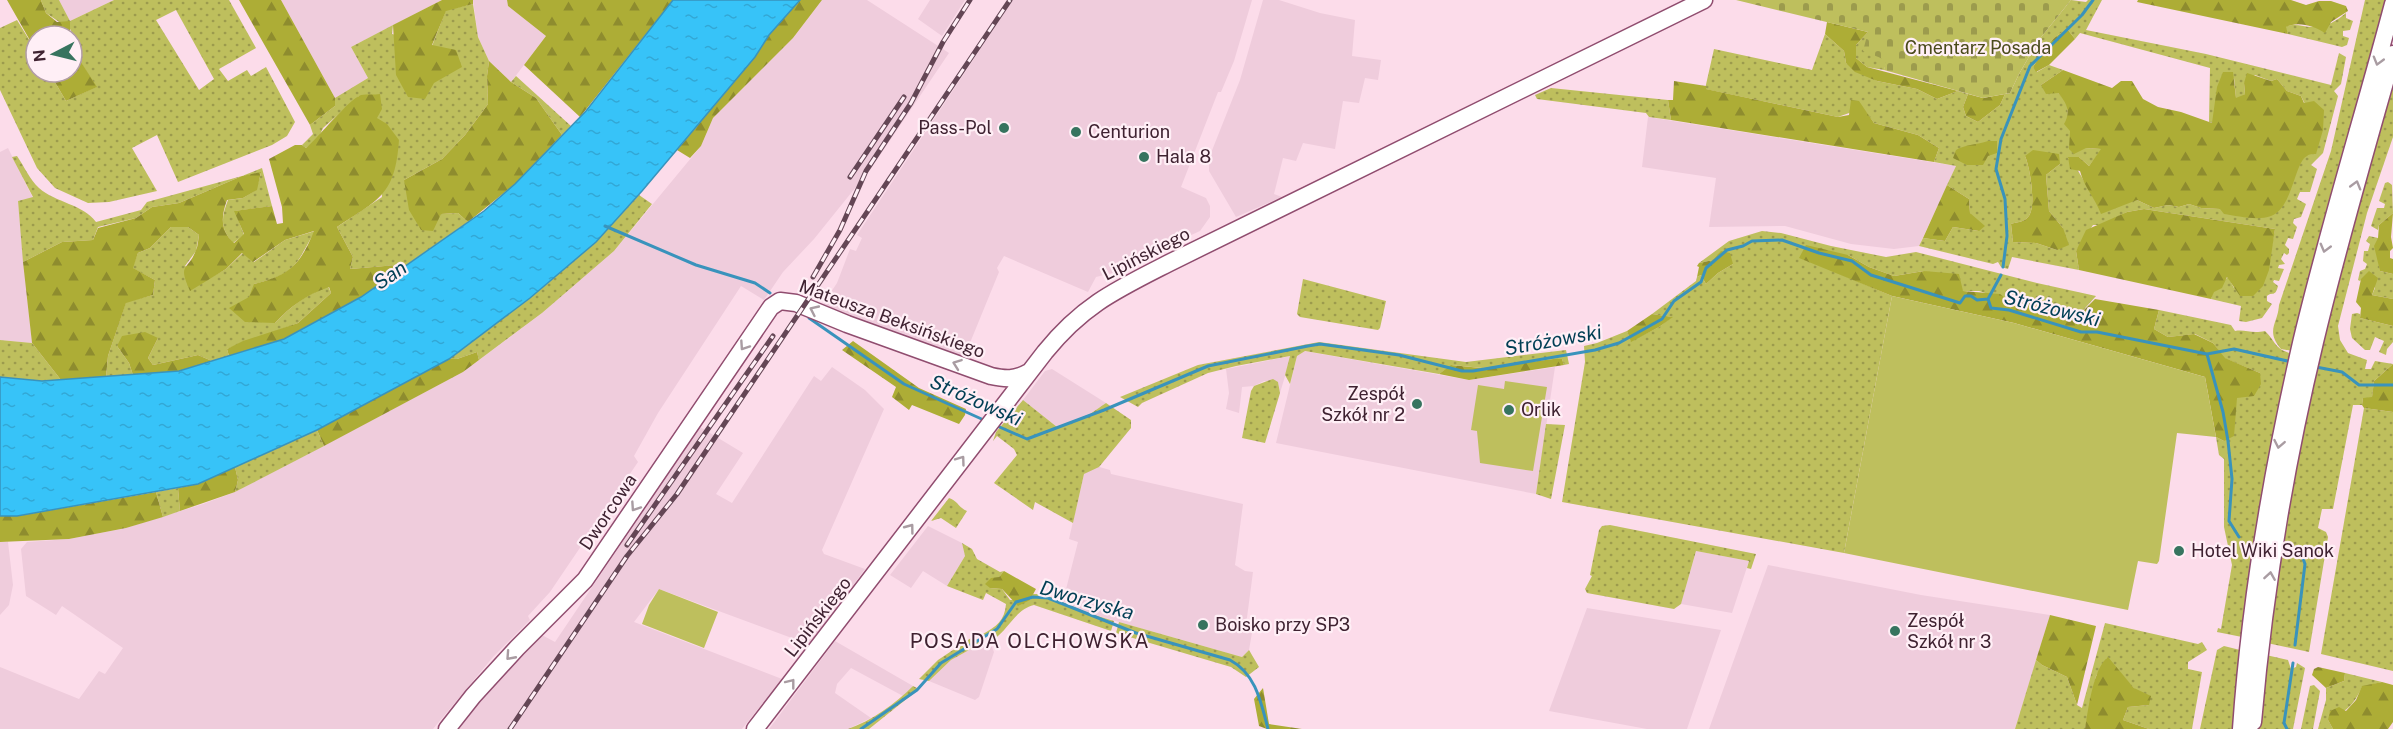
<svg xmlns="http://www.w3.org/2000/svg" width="2393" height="729" viewBox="0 0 2393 729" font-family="'Public Sans',sans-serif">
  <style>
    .built { fill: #efccdc }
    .green { fill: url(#green-dots); fill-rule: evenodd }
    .forest { fill: url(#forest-firs) }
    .cemetery { fill: url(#cemetery-stones) }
    .pitch { fill: #bebf5d }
    .water { fill: url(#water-ripples); stroke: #3993bc; stroke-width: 1.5 }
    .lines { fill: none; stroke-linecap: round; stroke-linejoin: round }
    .stream { stroke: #3993bc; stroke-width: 3 }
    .primary-casing { stroke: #904d6f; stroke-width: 19 }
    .primary { stroke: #fff; stroke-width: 16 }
    .rail-casing { stroke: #644655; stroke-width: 5 }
    .rail { stroke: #ffeff6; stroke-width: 3; stroke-dasharray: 9; stroke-linecap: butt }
    .oneway { stroke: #a99ca2 }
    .poi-dot { fill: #37745f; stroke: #ffeff6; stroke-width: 2 }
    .labels { text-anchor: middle; stroke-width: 4.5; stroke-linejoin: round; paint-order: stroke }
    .park-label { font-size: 18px; fill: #4a4a1b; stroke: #ffeff6 }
    .poi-label { font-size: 18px; fill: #3f2231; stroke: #ffeff6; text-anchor: start }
    .street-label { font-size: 18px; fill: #3f2231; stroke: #ffeff6 }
    .water-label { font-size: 20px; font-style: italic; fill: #013e54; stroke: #ffeff6 }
    .neighbourhood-label { font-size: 20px; letter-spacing: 1.5px; fill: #3f2231; stroke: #ffeff6 }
  </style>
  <defs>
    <pattern id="green-dots" width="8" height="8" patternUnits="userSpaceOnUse" patternTransform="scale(1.5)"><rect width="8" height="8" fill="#bebf5d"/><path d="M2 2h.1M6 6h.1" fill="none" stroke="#9c9b4d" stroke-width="1.8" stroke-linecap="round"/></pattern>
    <pattern id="forest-firs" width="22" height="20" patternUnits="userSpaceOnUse" patternTransform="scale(1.5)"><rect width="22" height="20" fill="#adad36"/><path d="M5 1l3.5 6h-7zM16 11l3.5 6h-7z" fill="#8e8c2e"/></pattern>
    <pattern id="cemetery-stones" width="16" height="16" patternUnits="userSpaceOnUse" patternTransform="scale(1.5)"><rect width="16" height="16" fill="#bebf5d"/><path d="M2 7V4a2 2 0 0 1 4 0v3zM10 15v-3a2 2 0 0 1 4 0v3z" fill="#9c9b4d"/></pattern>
    <pattern id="water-ripples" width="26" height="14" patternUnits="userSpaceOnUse" patternTransform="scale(1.5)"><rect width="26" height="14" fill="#37c3f8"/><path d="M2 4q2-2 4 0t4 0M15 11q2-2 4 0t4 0" fill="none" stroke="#32a7d5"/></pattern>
  </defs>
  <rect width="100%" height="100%" fill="#fcdcea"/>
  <path class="built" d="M59,0h55l-44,21z
    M281,0h161l-91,47 17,31 -33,20z
    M473,0h34l1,6 38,30 -35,46 -22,-21 -11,-24z
    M822,0h45l82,53 -77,114 -58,72 -31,33 -19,28 -23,-14 -83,127 -24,43 4,6 -88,130 -22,24 2,4 -37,37 -60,72h-433v-62l79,32 20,-28 6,3 18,-26 -61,-42 -6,9 -30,-19 -5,-47 6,-7 42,-3 57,-11 77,-24 32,-12 69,-36 159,-84 79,-59 72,-62 87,-105 12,-28 80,-80z
    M930,0h35l-23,36 -24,-17z
    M1013,0h239l-18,61 -13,31h-3l-37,95 25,11 4,8v11l-10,14 -59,27 -13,11 -32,8 -8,15 -84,-36 -7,12 2,4 -34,83h-13l-112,-42 -17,-9 14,-21 13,-34 6,2 6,-13 -5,-3z
    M1263,0h16l41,13 35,7 -3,36 29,4 -3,20 -13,-2 -6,25 -16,-2 -8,48 -32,-6 -7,18 -13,-3 -9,36 8,3 -46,20 -27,-46v-13l31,-78z
    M1648,117l308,49 -37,80 -25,3 -43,-5 -66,-18 -76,1 7,-49 -74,-11z
    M8,148l25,50 -15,3 14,142 -32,-3v-188z
    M1304,351l165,29 86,-13 -19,127 -260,-51 21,-87z
    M1291,356l-11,37 -2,-11 -14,-1 -10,5 -12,1 -3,26 -13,-4 3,-16 -3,-24z
    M832,367l33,23 19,19 -62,141 2,4 41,15 -33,45 -24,30 -149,-55 -25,33 148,57 -40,50h-283l27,-35 54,-60 15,8 145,-215 43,26 -27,41 16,9 82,-127 7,5z
    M1052,369l54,34 -16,11 -33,13 -34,-27 22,-29z
    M1096,466l14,4 1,4 132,30 -8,61 10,6 8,1 -7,53 7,2 -4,23 -7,7 -151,-43 -28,-13 15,-59 -9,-3 15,-65z
    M928,526l34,17 3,13 -18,30 -24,-15 -12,17 -21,-13z
    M0,542h8l5,43 -4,20 -9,10z
    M1696,551l53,10 -17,52 -51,-9z
    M1768,565l153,30 129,20 -35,114h-306z
    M1587,608l134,22 -34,99h-40l-98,-18z
    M835,641l78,45 -10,10 -52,-28 -14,16 -2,9 36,25 -23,11h-79z
    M980,644l12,3 2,5 -15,45 -4,3 -46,-19 22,-21z"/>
  <path class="green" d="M41,0h18l11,21 44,-21h115l27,48 -37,21 9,12 19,-11 4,6 15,-9 29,55 -8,14 -15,9 -94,37 -21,-47 -25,13 25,43 -48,11 -21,1 -33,-15 -18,-20 -37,-78v-62l17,-8 19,31v21h13l17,29 30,-14 -24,-39 -1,-18 -25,-17zM176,10l38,69 -15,11 -43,-70z
    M2071,0l15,2 2,-2h14l-16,30 120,24 125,31 8,-32 7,4 -5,27 -7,7 4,5 -15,57 -12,12 6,4 -7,23h-10l-3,7 9,5 -5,13 -7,2 -1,4 4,4 -4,12 -5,-1 -3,7 4,4v4l-2,2 -3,-2 -3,6 4,5 -6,1 -1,3 6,1 -5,12 -5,-1 -1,2 5,4c-3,12 -6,5 -11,10v5l5,3 -10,14 -16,4 -7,-1 2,-15 -30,-7 2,-7 15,-15 6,11 38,-43 3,-16 -131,-20 -17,3 -26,13h-8l-17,26 3,19 -67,-13 -4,12 -7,-2 -3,-5 -5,2 -74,-18 4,-8 22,3 8,-14 26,4 -9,-18 -1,-14 -22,-14 9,-19 -22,-4 5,-14 -21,-13 -44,-12 -11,-15 -25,9 -133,-28 9,-40 98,21 13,-36 19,17 2,12 31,18 40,8 20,10 21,-8 10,3 -5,13 3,9 12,6 22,-17 5,-11 5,-1 9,-19 19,-33zM2068,30l7,9 5,-6 130,35 -1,54 4,1 2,-11 19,-34 2,21 9,-5 -1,-11 11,-8 16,6 6,-2 10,12 14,5 4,8 1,52 -6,6 -80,47 -19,-1 -12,-4 -10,3 -11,-2 -14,3 -17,-8 -43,-4c-10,-12 -14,-26 -26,-38l11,-1 10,9 13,-17 -16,-1 -18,-31 -1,-15 -9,-9 -17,-8 22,-15 -14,-5 -12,7 -4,-5c9,-13 18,-32 35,-37zM2025,156l35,8 -14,11 3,36 14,17 -6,22 -21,-7 -23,-1 -2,-18c6,-2 13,-2 17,-7 9,-9 2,-50 -3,-61z
    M2365,0h23l-95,351 -12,-2c-16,-19 -3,-25 -2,-44l52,-154z
    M473,4l5,33 11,24 -2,15 1,28 -23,31 -23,24 -38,21 37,34 17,-1 10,9 -60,42 -58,5 3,-12 -16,-30 45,-30 -5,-79 -18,-22 -36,32 -5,11 -12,9 -4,-3 11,-11 -3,-9 25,-19v-8l33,-20 -17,-31 42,-22 -1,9 40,12 14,-36z
    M2346,13v5l7,3 -3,9 -7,1v5l6,2 -2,7 -5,2 -54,-13 -3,-7c11,-5 19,1 30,0 11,0 23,-7 31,-14z
    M1868,32l19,28 -3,10 -17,-3 -11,-9v-13z
    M2393,74v63l-26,76 -29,113 2,14 8,13 19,7 -2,9h6l4,-8 18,3 -19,17 -2,17h-9l-1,7h-9l-20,104h-11l-4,19 8,4 2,5 -19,115 -42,-9 13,-95 39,-193z
    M516,76l55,50 -9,9 -26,-37 -25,-16z
    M1551,88l117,12 3,20 -22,-3 -3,-4 -109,-14 -2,-4z
    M17,156c7,10 13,24 22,32 17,15 44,16 57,34l45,-12 6,-8 95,-26 20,-8 10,38 -37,5 9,24 -11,8c-13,-15 -12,-25 -5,-43l15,-2 13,-8 5,-17 -19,3 -63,27 -27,4 -16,11 -38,9 -5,13 -31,2 -39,20 -5,-61 15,-4 -21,-40z
    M2388,182l4,3 1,28 -14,12 -1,5 -7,-4 6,-18h7l1,-4 -6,-3 6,-18z
    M639,195l13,9 -38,47 -72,62 -63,47 -2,-8 -20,7h-8l81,-61 66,-56z
    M171,227h17l11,8 -3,16 -11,15 25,12 16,-9 17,-16 11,9 31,-22 30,-9c-20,35 -19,43 -61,53l21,39c16,-17 31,-28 53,-37l3,7 -33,30 -71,26 2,7 -17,5 -14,-6 -45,10 -5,-7 10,-20 -41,8 12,17 4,12 -27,2 2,-21 18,-54 27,-7 2,-15 -23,-12 6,-15 12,-5z
    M1762,231l19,2 50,13 55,11 30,-5 121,31 59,13 -18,20 -41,-7 -7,-6 -22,-3 -29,-9h-16l-39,-20 -30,5 -25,-9 -21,-12 -8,19 52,22 -48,257 -282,-51 23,-140 -1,-16 13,-3 30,-12 4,10 28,-14 13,-10 -20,-3 44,-33 1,-4 4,-2 5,9 12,-11 15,-9 -20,-4 -14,3 30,-22z
    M2369,236l9,2 2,33 13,3v25l-21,-4 3,-7 -6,-16 -9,9 -2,-1 2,-9 5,-2 2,-5 -4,-3 1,-10h4l2,-7 -4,-3z
    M1303,279l83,22 -6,27 -2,2 -78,-13 -3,-3z
    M2159,310l72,15 4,6c10,-2 16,3 30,0 12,12 9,18 28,23l-51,283 -25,-5 1,-4 3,1 11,-64 -8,-38v-68l-5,-4 -3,-18 8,4 12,-43 24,-25 -36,-15 -11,-15 -18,-9 -27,3 -14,-8z
    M2357,313l3,1v4l33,8v16l-6,7 -1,6 -7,-3 5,-11 -9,-4 -5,13h-5l-13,-12 -2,-9 2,-15z
    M0,340l32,3 29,37 -19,1 -42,-4z
    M1319,342l147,20 100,-12 3,14 -5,1 -2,-6h-9l-71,9 -30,-3 -13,9 -134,-23 -8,5 -7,28 -5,-9 5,-19 -54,10 -28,7 -66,30 -4,4 -18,-10 78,-32z
    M1273,379l5,3 2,11 -15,50 -23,-5 9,-47 3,-5z
    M1023,400l34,27 33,-13 16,-11 25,17v8l-32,39 -15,7 -11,49 -38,-21 -2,8 -39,-27 23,-28 -3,-6 -17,-13 -4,5 3,-9z
    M2364,408l29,4v259l-72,-17z
    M1546,424l19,1 -14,74 -15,-5z
    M317,430l7,16 -89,46 3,-12 -3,-13z
    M178,488l2,23 -17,6 -7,-25z
    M949,498c8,2 10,10 18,13l-11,17 -15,-10 -10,3z
    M1610,525l146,29 -5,15 -4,-1 2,-7 -53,-10 -15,53 -7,5 -87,-16 -2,-4 7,-13 -2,-1 9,-45 3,-4z
    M962,543l10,6 5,10 23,13 4,-1 -14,17 12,1 8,11h20l3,-6h10l48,20 23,7 -3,10 -77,-26c-18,4 -25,24 -40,34l-11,-5c13,-7 22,-14 23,-30l-20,-11 -3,7 -36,-14 18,-30z
    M1119,622l123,35 7,-7 10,17 -13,10 -15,-10 -115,-34z
    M2105,623l93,21 4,-2 5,8 -19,12v7l14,3 -10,57h-43l-26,-9 5,-13 21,-2 -42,-47 -11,18 -11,53h-70l21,-69 6,5 25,12 10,28 5,3z
    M974,636l6,8 -29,16 -22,21 -10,-2 19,-19z
    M2224,646l16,4 -4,79h-36l17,-79z
    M2266,655l22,5 3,9 5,-2 1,-4 8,5 -12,61h-36z
    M2345,673l37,9 -20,5c-9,19 -15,24 -34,33l5,9h-15l8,-29v-12l18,-7z
    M2314,685l6,6 -7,38h-12l9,-43z
    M913,686l6,3 -50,40h-21c23,-8 47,-25 65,-43z"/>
  <path class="forest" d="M7,0h34l5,13 11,9 13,-1v15h-34v15z
    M239,0h42l54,98v8l-25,19z
    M442,0h31v4l-27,7 -14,34 24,5 6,17 -28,16 -9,16 -17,-2 -12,-22 -3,-50z
    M507,0h166l-93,117 -56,-52 22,-29 -38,-30z
    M800,0h22l-29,38 -80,80 -12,28 -11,12 -13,-8 78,-93 14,-22z
    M2138,0h153l15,5 13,-4h12l15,5 2,5 -17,11 -6,11c-11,-7 -27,-12 -39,-6l2,7 -151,-32z
    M1827,22l41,10 -12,13v13l11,9 91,24 -21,8 -20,-10 -40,-8 -22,-9 -9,-9 -2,-12 -19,-17z
    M2068,30l7,9 -26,26 -13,7 -3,-5c9,-13 18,-32 35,-37z
    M72,48l25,39 -31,14 -17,-29h23z
    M489,61l22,21 25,16 26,37 -47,49 -47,38 -10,-9 -17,1 -8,17 -12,-1 -12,-20 -5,-30 38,-21 23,-24 23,-31 -1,-28z
    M2063,70l49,18 9,-7h11l11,18 15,8 23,5 31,11 5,-36 6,-15h10l3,26 9,-4 -1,-11 3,-10 24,8 6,-2 10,12 14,5 3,7 10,-2 10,9 -1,20 -7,24c-3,0 -7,0 -9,2 -13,7 -14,52 -36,60 -13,5 -34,0 -47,-2l-4,-5 -19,-1 -12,-4 -10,3 -11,-2 -14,3 -17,-8 -36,14c-6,-16 -17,-27 -21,-43l-10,-2 -2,-12h11l10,9 12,-17 -15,-1 -12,6 -5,-5 1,-18 -6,-7c7,-12 3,-21 -6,-31l-12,1 -5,-9z
    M1674,81l32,5v3l132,28 11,-2 2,-15 8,1 15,22 44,12 21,13 -5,14 -263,-42 -3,-20h5z
    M380,94l2,15 -5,9 10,6 12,16c-4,56 -20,59 -62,87l16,30 -3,12 58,-5 -47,33 -77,42 -55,17 -2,-7 16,-8 55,-18 33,-30 -2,-6c-23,8 -38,19 -54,36l-30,-1 -16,-14 20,-11 5,-13c36,-9 46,-19 60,-53l-29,9 -32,22 -11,-9 -16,16 -36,22c-13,-29 -2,-19 6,-41 2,-4 2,-10 3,-15l-11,-8h-17l-21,21 -12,5 -5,15 22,12 -2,15 -27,8 -18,53 -2,21 -45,3 -29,-37 -9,-81 39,-20 31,-2 5,-12 38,-10 16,-11 27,-4 63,-27 19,-4 -4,18 -14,8 -16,2c-6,17 -7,30 7,43l10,-9 -10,-23 38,-5 5,18 6,-1 -1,-16 -13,-48 26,-14h7l4,3c12,-10 43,-49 55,-53 6,-1 13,0 19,-1z
    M1968,94l15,4 22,-4 -5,11 -22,17 -12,-6 -3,-9z
    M1988,141h9v12l-9,3 -5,9h-16l-14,-7 3,-8c10,-6 21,-5 32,-9z
    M2033,150l26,4 1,10 -14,11 3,36 14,17 6,17 -12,5 -21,-7 -23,-1 -2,-18c6,-2 13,-2 17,-7 9,-9 2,-50 -3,-61z
    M1947,185l22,14 1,14 15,13 -6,5 -26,-4 -8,14 -22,-3z
    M2144,209l131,20 -6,41 -6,16 -10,10h-13l-13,-19 -5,11 -8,4 -3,7 -132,-29 -3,-19 10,-21 41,-18z
    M2393,213l-2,24 2,11 -3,3v7l3,1v15l-13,-3 -6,-25 4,-8 1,-13z
    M1806,245l42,10 21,12 25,9 30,-5 35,3 4,17 37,3 8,6 22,3 7,6 41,7 17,-17 64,11 -5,19 14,8 26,-3 19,9 12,15 35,15 1,11 -7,12 -17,2 -3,38 -10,5 -8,-4 -11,-60 -191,-54 -122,-27 -93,-38z
    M1721,251l9,2 3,11 -15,9 -12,11 -5,-9 -4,2 2,-10 -2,-1 2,-3 14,-3z
    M2369,271l9,7 -6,17 21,4v27l-33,-8 1,-10 -5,-6 5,-23z
    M1652,314l21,3 -14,10 -28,15 -4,-11z
    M145,332l13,6 -10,20 5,7 45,-10 14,6 -33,10 -46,4 -4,-12 -12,-17 5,-10z
    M853,341l66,47 47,21 -1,6 -6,9 -47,-19 -3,5 -17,-13 4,-10 -54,-37z
    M477,352l2,8 -16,12 -139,74 -7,-16 132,-71h8z
    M1553,359h9l2,6 -95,15 -30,-6 12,-9 30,3z
    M2393,364v48l-29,-4 -2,-3 1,-7 9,-1 2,-16z
    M235,467l3,13 -3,12 -55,19 -2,-23 20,-4z
    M156,492l7,25 -37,11 -57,11 -69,3v-26h17z
    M1004,571l32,18 -6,11 -12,6 -16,-17 -12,-1 -5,-4 6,-6 8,-1z
    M2050,615l46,11 -19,79 -10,-28 -25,-12 -6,-5z
    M2108,657l26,31 17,8 -2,9 -21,2 -5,13 26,9h-64c3,-18 8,-61 23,-72z
    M2318,667l27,6 -1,8 -18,7 -14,-13 2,-6z
    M2382,682l11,3v37l-5,7h-55l-5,-9 2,-9 9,-4 7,4 10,-11 6,-14z
    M1263,688l6,36 33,5h-35l-8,-3 -5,-27z"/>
  <path class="cemetery" d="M1736,0h335l-33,41 -19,33 -9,19 -27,5 -99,-28 2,-10 -23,-9 5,-19z"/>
  <path class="pitch" d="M1892,296l122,27 191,54 11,60 -39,-4 -18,128 -2,3 -19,-3 -10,49 -284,-57z
    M1505,381l42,6 -14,84 -53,-8 -3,-32 -6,-1 7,-45 26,4z
    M659,589l59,23 -14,36 -62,-24 7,-19z"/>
  <path class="water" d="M673,0h127l-31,35 -14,22 -113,134 -46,51 -66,56 -81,61 -132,71 -119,54 -181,32h-17v-139l42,4 137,-10 105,-32 77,-42 123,-86 31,-27 71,-73z"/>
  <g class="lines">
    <path class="stream" d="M605,226l91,39 59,18 15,10
      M2003,267l4,-31 -2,-37 -9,-30 5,-30 29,-73 52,-51 11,-15
      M1988,299l13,-24
      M809,318l95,66 82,37
      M2207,354l27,-5 58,13
      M2316,367l26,5 17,13h34
      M995,425l32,14 77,-29 104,-44 100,-20 12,-2 79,11 63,16h11l122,-21 24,-7 43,-24 12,-18 27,-19 5,-14 21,-18 16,-4 9,-5 30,-1 37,13 33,8 19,14 89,28 5,-7h6l6,4 11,-1 3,9 18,2 72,22h16l110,22 16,58 5,29 4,38 -3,42 10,16
      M2292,549l10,7 3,8 -10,81
      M861,729l56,-39 24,-27 56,-34 19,-27 17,-5 15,1 88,35 94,27c26,14 31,42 38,69
      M2287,729l-3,-6 9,-60"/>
    <defs>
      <path id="primary" d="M2253,722c11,-128 32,-255 62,-380 23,-97 51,-192 78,-288
        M447,729l26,-33 44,-48 68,-68 186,-273 9,-6 16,2 51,21 144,52c14,3 24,4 38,-4
        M755,729l290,-377c38,-47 71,-62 124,-89l535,-263
        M2241,729c9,-130 31,-259 60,-386 27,-114 62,-226 92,-339"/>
    </defs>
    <use href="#primary" class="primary-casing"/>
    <use href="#primary" class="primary"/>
    <defs>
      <path id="rail" d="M850,177l54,-80
        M813,277l27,-47 26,-59 45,-68 32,-61 27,-42
        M627,545l146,-209
        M510,729l117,-173 50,-62 333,-494"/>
    </defs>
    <use href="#rail" class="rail-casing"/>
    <use href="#rail" class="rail"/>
  </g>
  <defs><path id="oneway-chevron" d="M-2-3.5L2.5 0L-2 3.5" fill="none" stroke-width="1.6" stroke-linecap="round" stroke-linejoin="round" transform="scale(1.5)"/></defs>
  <g class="oneway">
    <use href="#oneway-chevron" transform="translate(2378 61) rotate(106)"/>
    <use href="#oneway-chevron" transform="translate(2356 185) rotate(-74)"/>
    <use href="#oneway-chevron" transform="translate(2325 248) rotate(105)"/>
    <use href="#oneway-chevron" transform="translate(814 310) rotate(-155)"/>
    <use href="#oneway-chevron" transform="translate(744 346) rotate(124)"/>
    <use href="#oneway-chevron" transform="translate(957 364) rotate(-160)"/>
    <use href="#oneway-chevron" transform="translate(2279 444) rotate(101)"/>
    <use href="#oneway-chevron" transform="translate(961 460) rotate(-54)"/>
    <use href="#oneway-chevron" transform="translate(635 507) rotate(124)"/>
    <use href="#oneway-chevron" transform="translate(910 528) rotate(-53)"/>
    <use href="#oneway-chevron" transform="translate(2270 576) rotate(-81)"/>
    <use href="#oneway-chevron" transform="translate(510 656) rotate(132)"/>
    <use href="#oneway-chevron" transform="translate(791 683) rotate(-52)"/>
  </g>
  <g class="poi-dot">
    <circle cx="1004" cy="128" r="6"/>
    <circle cx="1076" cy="132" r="6"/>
    <circle cx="1144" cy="157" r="6"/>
    <circle cx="1417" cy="404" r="6"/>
    <circle cx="1509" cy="410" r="6"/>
    <circle cx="2179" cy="551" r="6"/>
    <circle cx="1203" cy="625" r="6"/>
    <circle cx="1895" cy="631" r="6"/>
  </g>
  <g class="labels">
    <g class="park-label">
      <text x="1978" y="54">Cmentarz Posada</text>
    </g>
    <g class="poi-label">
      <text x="992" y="134" text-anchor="end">Pass-Pol</text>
      <text x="1088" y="138">Centurion</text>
      <text x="1156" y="163">Hala 8</text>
      <text x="1405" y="400" text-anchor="end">Zespół<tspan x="1405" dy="21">Szkół nr 2</tspan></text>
      <text x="1521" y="416">Orlik</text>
      <text x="2191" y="557">Hotel Wiki Sanok</text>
      <text x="1907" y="627">Zespół<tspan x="1907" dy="21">Szkół nr 3</tspan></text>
      <text x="1215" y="631">Boisko przy SP3</text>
    </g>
    <g class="street-label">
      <text transform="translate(1146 254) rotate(-27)" y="6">Lipińskiego</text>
      <text transform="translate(892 319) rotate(20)" y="6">Mateusza Beksińskiego</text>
      <text transform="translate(608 512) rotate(-56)" y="6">Dworcowa</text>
      <text transform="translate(818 617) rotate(-52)" y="6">Lipińskiego</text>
    </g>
    <g class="water-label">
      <text transform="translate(390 275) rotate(-34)" y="7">San</text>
      <text transform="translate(2052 308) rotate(14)" y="7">Stróżowski</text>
      <text transform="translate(1553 340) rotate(-10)" y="7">Stróżowski</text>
      <text transform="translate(976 400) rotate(24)" y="7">Stróżowski</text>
      <text transform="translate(1087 600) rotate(16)" y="7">Dworzyska</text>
    </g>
    <g class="neighbourhood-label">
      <text x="1030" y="648">POSADA OLCHOWSKA</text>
    </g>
  </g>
  <g transform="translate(54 54) rotate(263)"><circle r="28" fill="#ffeff6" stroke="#b29da7" stroke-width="1.5"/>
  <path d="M0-4.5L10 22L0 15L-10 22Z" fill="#37745f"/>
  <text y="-9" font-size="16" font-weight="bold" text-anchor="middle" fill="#3f2231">N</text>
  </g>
</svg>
